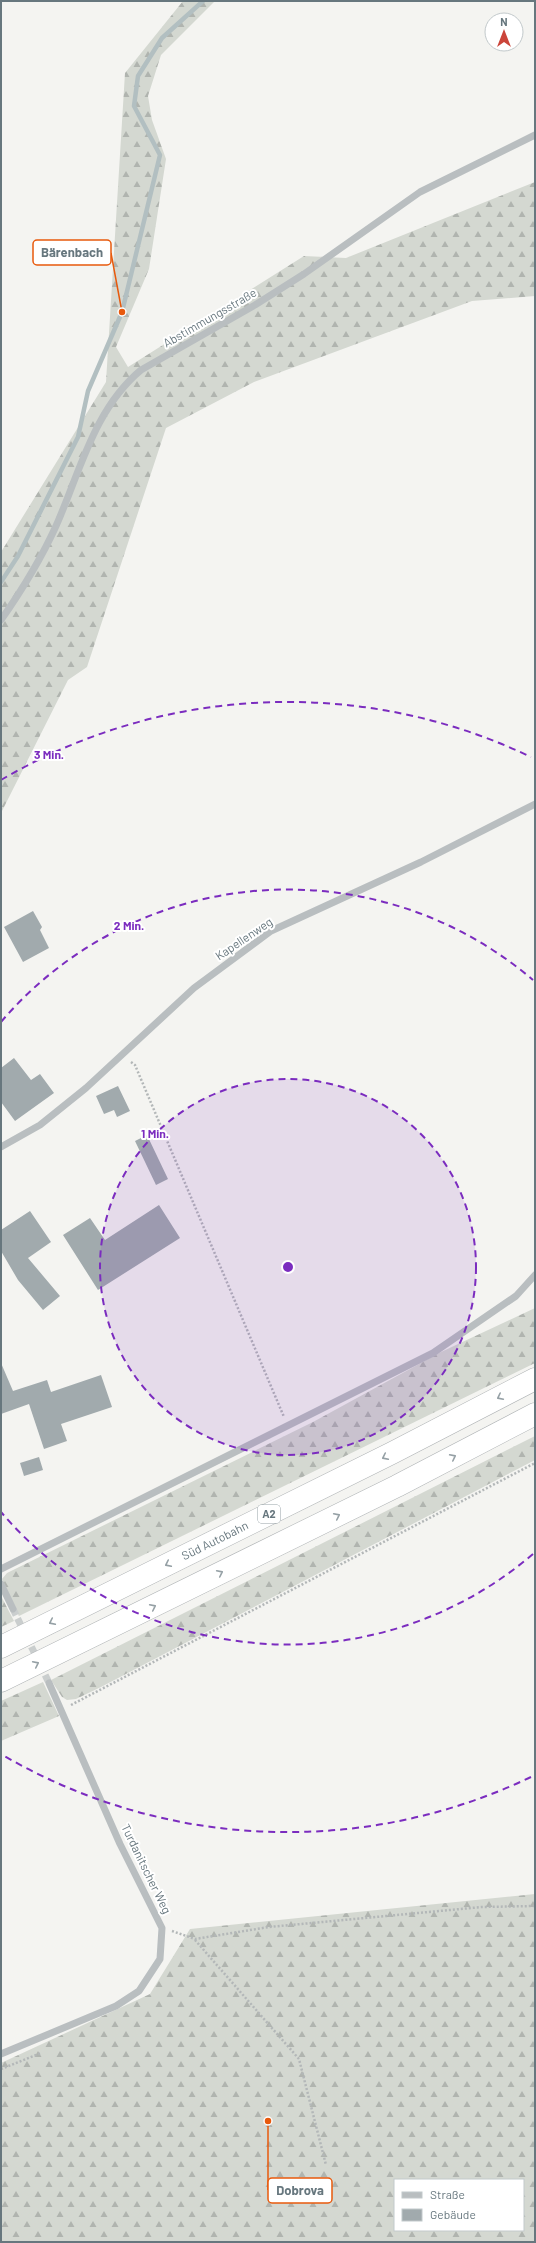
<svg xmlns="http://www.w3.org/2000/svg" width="536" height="2243" viewBox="0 0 536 2243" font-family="Barlow,sans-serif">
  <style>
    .forest { fill: url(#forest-firs); fill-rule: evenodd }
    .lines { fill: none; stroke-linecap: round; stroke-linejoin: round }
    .stream { stroke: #b2bfc1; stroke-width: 4.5 }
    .building { fill: #a1aaad }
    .minor-tunnel { stroke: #cacece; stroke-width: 7; stroke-dasharray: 7 3.5; stroke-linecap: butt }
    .highway-casing { stroke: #afb3b5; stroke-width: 23 }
    .path { stroke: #b3b7b8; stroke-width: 2.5; stroke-dasharray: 2 2; stroke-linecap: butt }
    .minor { stroke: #b9bec0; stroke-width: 7 }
    .highway { stroke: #fff; stroke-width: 22 }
    .oneway { stroke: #95a0a5 }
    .ring { fill: none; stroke: #7b2cbf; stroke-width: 2; stroke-dasharray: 7 5 }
    .labels { text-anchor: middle; stroke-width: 4; stroke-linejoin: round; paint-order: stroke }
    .shield { fill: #fff; stroke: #95a0a5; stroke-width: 1 }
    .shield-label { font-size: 11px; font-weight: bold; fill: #67777e }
    .street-label { font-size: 12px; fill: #67777e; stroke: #fff }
    .centre { fill: #7b2cbf; stroke: #fff; stroke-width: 2 }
    .ring-label { font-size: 12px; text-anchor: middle; font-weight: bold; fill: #7b2cbf; stroke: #fff; stroke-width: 4; stroke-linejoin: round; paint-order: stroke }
    .leader { fill: none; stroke: #e8590c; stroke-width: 1.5 }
    .callout-dot { fill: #e8590c; stroke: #fff; stroke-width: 1.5 }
    .callout { fill: #fff; stroke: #e8590c; stroke-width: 1.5 }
    .callout-label { font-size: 13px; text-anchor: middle; font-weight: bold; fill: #67777e }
  </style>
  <defs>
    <pattern id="forest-firs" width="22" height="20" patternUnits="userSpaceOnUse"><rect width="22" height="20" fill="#d4d8d1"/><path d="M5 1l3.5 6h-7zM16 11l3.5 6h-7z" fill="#b0b4af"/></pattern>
  </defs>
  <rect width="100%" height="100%" fill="#f4f4f1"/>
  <path class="forest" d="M183,1h32l-54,54 -13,41 4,24 14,39 -17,110 -33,78 12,20 176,-111 42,2 189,-76v114l-63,5 -218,81 -88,46 -79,239 -19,13 -67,133v-261l105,-170 19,-309z
    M535,1308v55l-516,253 -17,-37 5,-6 306,-151 128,-70z
    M535,1436v24l-434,227 -25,12 -9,1 -5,-3 -11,-17z
    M1,1596l13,25 -13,6z
    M43,1682l16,34 -58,25v-40z
    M535,1894v348h-534v-179l149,-69 40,-65zM395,2180h128v50h-128z"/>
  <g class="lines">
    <path class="stream" d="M1,582l17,-26 60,-119 10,-46 34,-79 38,-157 -26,-49 4,-30 24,-38 41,-37"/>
  </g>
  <path class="building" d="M33,911l9,16 -2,3 9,18 -26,14 -19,-35z
    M14,1058l17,22 9,-6 14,19 -39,28 -14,-19v-34z
    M118,1086l12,25 -13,6 -3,-7 -10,4 -8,-18z
    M147,1135l21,44 -12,6 -21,-44z
    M159,1205l21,33 -82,52 -35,-55 27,-17 15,22z
    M30,1211l21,31 -23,16 32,38 -17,14 -25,-30 -17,-29v-21z
    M1,1363l12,28 34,-11 4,12 50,-17 11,32 -51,17 6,17 -23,8 -15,-45 -28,10z
    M39,1457l4,13 -19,6 -4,-13z"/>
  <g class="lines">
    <path class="minor-tunnel" d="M13,1609l36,74"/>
    <defs>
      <g id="highway">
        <path id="s1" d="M1,1647l391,-194 143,-74"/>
        <path d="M1,1681l396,-195 138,-72"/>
      </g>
    </defs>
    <use href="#highway" class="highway-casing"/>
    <path class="path" d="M131,1062l4,3 149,352
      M71,1705l464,-242
      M172,1931l23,8 74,-12 213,-20 53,-1
      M195,1940l104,119 27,106
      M1,2069l40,-16"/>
    <path class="minor" d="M1,620c21,-30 40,-61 55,-94 24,-54 38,-117 85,-156l114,-65 49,-31 116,-82 115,-57
      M1,1147l39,-22 46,-37 108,-100 77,-57 150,-69 114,-58
      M1,1569l432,-216 83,-57 19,-21
      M1,1584l12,25
      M1,2054l115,-48 23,-15 21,-32 2,-31 -42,-84 -71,-161"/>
    <use href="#highway" class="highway"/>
  </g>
  <defs><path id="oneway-chevron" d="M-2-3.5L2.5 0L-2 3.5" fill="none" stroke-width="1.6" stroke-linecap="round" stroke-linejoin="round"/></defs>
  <g class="oneway">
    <use href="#oneway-chevron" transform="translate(500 1397) rotate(153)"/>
    <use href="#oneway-chevron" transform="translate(385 1457) rotate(154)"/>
    <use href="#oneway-chevron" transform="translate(453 1457) rotate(-27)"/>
    <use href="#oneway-chevron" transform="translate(337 1516) rotate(-26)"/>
    <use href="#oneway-chevron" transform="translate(168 1564) rotate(154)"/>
    <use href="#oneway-chevron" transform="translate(220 1573) rotate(-26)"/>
    <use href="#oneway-chevron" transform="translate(153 1607) rotate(-26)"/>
    <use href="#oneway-chevron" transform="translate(52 1622) rotate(154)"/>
    <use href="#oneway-chevron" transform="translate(36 1664) rotate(-26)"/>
  </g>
  <circle cx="288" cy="1267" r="188" fill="#7b2cbf" fill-opacity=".12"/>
  <g class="ring">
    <circle cx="288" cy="1267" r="188"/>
    <path d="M533 1554A377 377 0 0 1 1 1512M1 1022A377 377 0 0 1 533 980"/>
    <path d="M531 1777A565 565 0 0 1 1 1754M1 780A565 565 0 0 1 531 757"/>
  </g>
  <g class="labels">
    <rect class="shield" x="258" y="1505" width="22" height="18" rx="3"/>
    <g class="shield-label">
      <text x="269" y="1518">A2</text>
    </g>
    <g class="street-label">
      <text transform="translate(210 318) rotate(-30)" y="4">Abstimmungsstraße</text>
      <text transform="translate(244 939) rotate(-34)" y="4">Kapellenweg</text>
      <text dy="4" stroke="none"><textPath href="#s1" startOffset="239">Süd Autobahn</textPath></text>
      <text transform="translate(146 1869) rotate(64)" y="4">Turdanitscher Weg</text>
    </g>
  </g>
  <circle cx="288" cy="1267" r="6" class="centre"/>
  <g class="ring-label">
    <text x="49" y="759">3 Min.</text>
    <text x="129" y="930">2 Min.</text>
    <text x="155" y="1138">1 Min.</text>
  </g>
  <path class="leader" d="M122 312L111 253M268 2121L268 2190"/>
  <g class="callout-dot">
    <circle cx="122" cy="312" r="4"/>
    <circle cx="268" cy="2121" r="4"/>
  </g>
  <g class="callout">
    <rect x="33" y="240" width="78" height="25" rx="4"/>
    <rect x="268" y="2178" width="64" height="25" rx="4"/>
  </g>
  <g class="callout-label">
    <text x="72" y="257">Bärenbach</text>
    <text x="300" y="2195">Dobrova</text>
  </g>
  <rect width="536" height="2243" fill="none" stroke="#67777e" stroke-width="4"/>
  <rect x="394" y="2179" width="130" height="52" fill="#ffffff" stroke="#c2c9cb"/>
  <rect x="402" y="2192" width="20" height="6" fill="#b9bec0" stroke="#c2c9cb"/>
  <text x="430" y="2199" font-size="12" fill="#67777e">Straße</text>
  <rect x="402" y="2209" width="20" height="12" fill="#a1aaad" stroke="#c2c9cb"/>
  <text x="430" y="2219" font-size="12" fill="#67777e">Gebäude</text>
  <g transform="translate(504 32)"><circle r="19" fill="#ffffff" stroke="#c2c9cb"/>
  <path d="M0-3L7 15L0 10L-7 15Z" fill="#cb453a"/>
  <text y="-6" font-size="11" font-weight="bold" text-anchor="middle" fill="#67777e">N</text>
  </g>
</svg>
